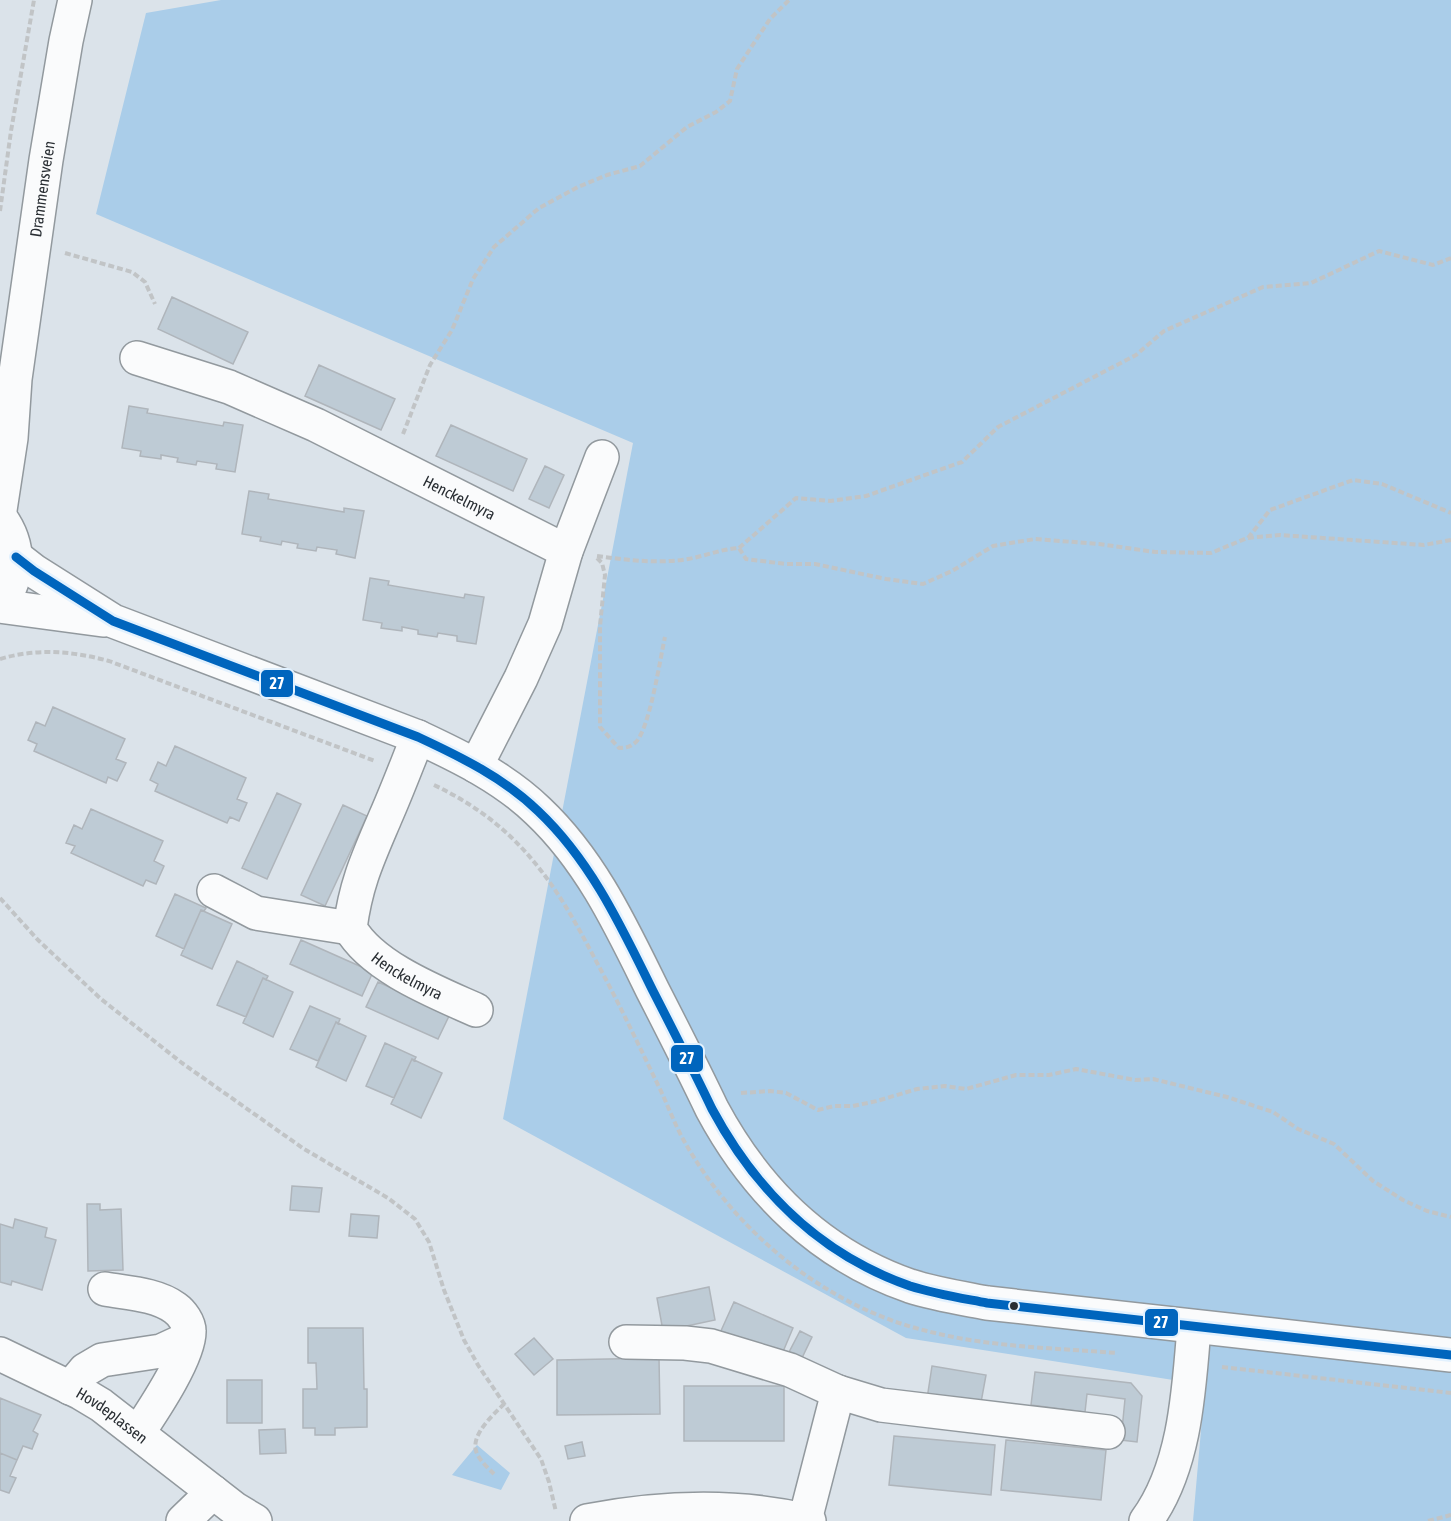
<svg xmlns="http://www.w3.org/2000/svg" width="1451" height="1521" viewBox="0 0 1451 1521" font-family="'Asap Condensed',sans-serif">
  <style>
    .green { fill: #aacde9 }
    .building { fill: #becbd5; stroke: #afb5bb; stroke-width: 1.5 }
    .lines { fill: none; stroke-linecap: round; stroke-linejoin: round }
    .minor-casing { stroke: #92999e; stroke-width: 36 }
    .major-casing { stroke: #92999e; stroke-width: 36 }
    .path { stroke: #c1c4c6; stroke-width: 4; stroke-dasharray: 6 3; stroke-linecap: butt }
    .minor { stroke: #fafbfc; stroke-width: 33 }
    .major { stroke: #fafbfc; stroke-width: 33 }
    .bus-1-casing { stroke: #e2f1fe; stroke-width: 14 }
    .bus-1 { stroke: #0065bd; stroke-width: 9 }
    .bus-dot { fill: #292e33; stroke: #e2f1fe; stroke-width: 2 }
    .labels { text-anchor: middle; stroke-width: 6; stroke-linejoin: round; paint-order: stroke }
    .street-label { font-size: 16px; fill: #292e33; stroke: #e2f1fe }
    .line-badge { stroke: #e2f1fe; stroke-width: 2 }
    .badge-label { font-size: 16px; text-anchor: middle; font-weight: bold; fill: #fff }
  </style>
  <rect width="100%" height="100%" fill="#dbe3ea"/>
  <path class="green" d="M221,0h1230v1521h-258l12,-136 -299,-47 -403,-219 130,-676 -537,-229 50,-201z
    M477,1445l33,28 -9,17 -49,-15z"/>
  <path class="building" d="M172,297l76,35 -15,32 -75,-35z
    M319,365l76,34 -14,31 -76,-34z
    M129,406l19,3 -1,4 76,13 1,-4 19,3 -8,47 -19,-3 1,-5 -20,-3 -1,4 -19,-3 1,-4 -17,-3v4l-21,-3 1,-5 -19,-3z
    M451,425l76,34 -14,32 -77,-35z
    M545,466l19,9 -15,33 -20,-9z
    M249,491l20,3 -1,5 76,13v-4l20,3 -9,47 -19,-4 1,-4 -20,-3 -1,4 -19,-3 1,-4 -16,-3 -1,4 -21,-4 1,-4 -19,-3z
    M370,578l19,3 -1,4 76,13 1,-4 19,3 -8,47 -19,-3v-5l-19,-3 -1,4 -19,-3v-4l-16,-3v4l-21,-3 1,-5 -19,-3z
    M53,707l72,32 -9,20 10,4 -9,18 -9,-4 -2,6 -72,-32 3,-7 -9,-4 8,-18 9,4z
    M175,746l71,32 -9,21 10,4 -8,18 -9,-4 -3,6 -72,-32 3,-7 -8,-4 8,-18 8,4z
    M277,793l24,11 -34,75 -25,-11z
    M343,805l24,11 -42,90 -24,-11z
    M91,809l72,32 -9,20 10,5 -8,18 -10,-4 -3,6 -72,-33 4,-7 -9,-3 8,-18 8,4z
    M175,894l31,14 -2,3 -3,-1 -17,39 -28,-13z
    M201,910l31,14 -20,45 -31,-14z
    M301,940l72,32 -11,24 -72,-32z
    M237,961l31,15 -2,4 -3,-2 -17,39 -29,-12z
    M263,978l30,14 -20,45 -30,-14z
    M378,982l72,32 -12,25 -72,-32z
    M310,1006l30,13 -2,5 -2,-2 -18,39 -28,-12z
    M336,1022l30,14 -20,45 -30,-14z
    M385,1043l31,14 -2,4 -2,-2 -18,39 -28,-12z
    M412,1059l30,14 -21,45 -30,-14z
    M292,1186l30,2 -3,24 -29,-2z
    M87,1204h13v6l21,-1 2,61 -35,1z
    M351,1214l28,2 -2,22 -28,-2z
    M15,1219l32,9 -2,9 11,3 -14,50 -30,-9 -1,4 -11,-3v-58l13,4z
    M709,1287l6,33 -52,11 -6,-33z
    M734,1302l59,26 -11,26 -62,-21z
    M308,1328h55l1,61h3v38l-32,1v7h-20v-7h-12v-39h14l-1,-26h-8z
    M800,1331l12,6 -12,25 -13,-6z
    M534,1338l19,21 -19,16 -19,-21z
    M659,1358l1,56 -103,1v-55z
    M932,1366l54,9 -6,33 -53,-9z
    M1035,1372l96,11 11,13 -5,46 -16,-2 4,-41 -38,-5 -2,18 -54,-7z
    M227,1380h35v43h-35z
    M684,1386h100v55h-100z
    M0,1398l41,17 -8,16 5,3 -6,15 -9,-3 -6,14 -17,-7z
    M285,1429l1,24 -26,1 -1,-24z
    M894,1436l101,9 -4,50 -102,-10z
    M1006,1440l100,10 -5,50 -100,-10z
    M582,1442l3,14 -17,3 -3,-13z
    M0,1453l17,7 -7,16 6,2 -7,15 -9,-3z"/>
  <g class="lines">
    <defs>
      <g id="minor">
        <path id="s1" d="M137,358l92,29 87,38 250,126"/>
        <path d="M16,557l18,14 79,50 305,116c43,20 86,41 120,74 53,50 83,115 115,180 20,39 40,78 59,118 44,82 109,146 198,177 25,8 51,12 77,17l464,52"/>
        <path d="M0,606l103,14"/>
        <path id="s2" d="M418,737c-11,27 -21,54 -33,81 -17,40 -29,65 -35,110 22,39 86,64 126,82"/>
        <path d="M476,766l45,-88 24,-54 21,-73 36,-94"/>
        <path d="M214,891l42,22 94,15"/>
        <path d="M105,1289c22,4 51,5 70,19 7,5 14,15 14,23 1,25 -37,81 -51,102"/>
        <path d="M626,1342l59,1 26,3 79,24 48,22 43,13 227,27"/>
        <path id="s3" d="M0,1354l81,39 20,12 134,104 20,12"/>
        <path d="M70,1388l15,-18 17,-10 59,-9 26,-12"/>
        <path d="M805,1520l33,-128"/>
        <path d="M183,1521l30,-29"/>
        <path d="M587,1521c73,-14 149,-17 222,0"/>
        <path d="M1146,1521c39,-53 43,-130 48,-194"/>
      </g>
      <g id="major">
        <path id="s4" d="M0,510l11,-72 4,-59 31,-219 20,-119 9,-41"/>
        <path d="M0,517c20,27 21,59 0,87"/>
      </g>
    </defs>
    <use href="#minor" class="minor-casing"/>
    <use href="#major" class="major-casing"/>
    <path class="path" d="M0,211l11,-80 23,-131
      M65,253l67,19 13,10 10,22
      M403,434l27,-69 22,-35 21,-51 21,-32 45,-39 39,-21 29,-12 33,-9 47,-39 29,-15 14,-11 7,-32 15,-23 18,-27 19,-19
      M1248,538l22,-28 83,-30 29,4 69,29
      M739,548l57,-50 34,3 36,-5 96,-34 36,-35 138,-72 28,-24 99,-44 48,-4 68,-32 54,14 18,-7
      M597,556c30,4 61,8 91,3 17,-3 33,-10 51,-11l7,11 40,5h29l71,15 37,5 29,-13 41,-25 42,-7 64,5 56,8 56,1 36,-15 33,-3 144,10 27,-5
      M597,558l5,5 3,12 -5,51v101l19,21c7,0 11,-1 17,-6 14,-15 24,-83 29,-105
      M0,659c37,-11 72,-8 109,2l266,100
      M434,785c84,40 121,97 162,176 23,42 43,85 64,128 9,19 16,39 27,57 51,88 140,161 240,185 61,16 127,17 190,22
      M0,898l38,42 63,59 81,64 122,86 84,49 27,21 14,23 15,48 20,50 14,25 63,94 8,23 7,30
      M741,1093l29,-2 16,2 32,17 16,-4h19l24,-5 40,-12 28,-3 21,3 50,-14h33l27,-6 59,11 18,-1 74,18 46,15 25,17 36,15 39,37 30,19 24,11 24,6
      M1222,1367l229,26
      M494,1474c-6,-6 -15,-14 -18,-23 -5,-17 18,-37 29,-48
      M1428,1521l23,-6"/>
    <use href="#minor" class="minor"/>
    <use href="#major" class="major"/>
    <defs>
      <path id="bus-1" d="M16,557l18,14 79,50 305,116c43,20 86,41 120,74 53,50 83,115 115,180 20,39 40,78 59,118 44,82 109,146 198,177 25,8 51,12 77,17l464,52"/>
    </defs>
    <use href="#bus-1" class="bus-1-casing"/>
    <use href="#bus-1" class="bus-1"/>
  </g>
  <circle class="bus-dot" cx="1014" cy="1306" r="5"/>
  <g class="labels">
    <g class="street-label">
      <text dy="6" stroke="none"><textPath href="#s4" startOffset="324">Drammensveien</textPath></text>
      <text dy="6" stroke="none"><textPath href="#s1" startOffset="352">Henckelmyra</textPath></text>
      <text dy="6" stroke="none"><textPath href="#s2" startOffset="279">Henckelmyra</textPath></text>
      <text dy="6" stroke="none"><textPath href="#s3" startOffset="128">Hovdeplassen</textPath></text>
    </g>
  </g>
  <g class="line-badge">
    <rect x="260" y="669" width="34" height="29" rx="6" fill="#0065bd"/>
    <rect x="670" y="1044" width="34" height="29" rx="6" fill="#0065bd"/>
    <rect x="1144" y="1308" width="35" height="29" rx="6" fill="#0065bd"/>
  </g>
  <g class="badge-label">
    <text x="277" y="689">27</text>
    <text x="687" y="1064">27</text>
    <text x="1161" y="1328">27</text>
  </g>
</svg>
